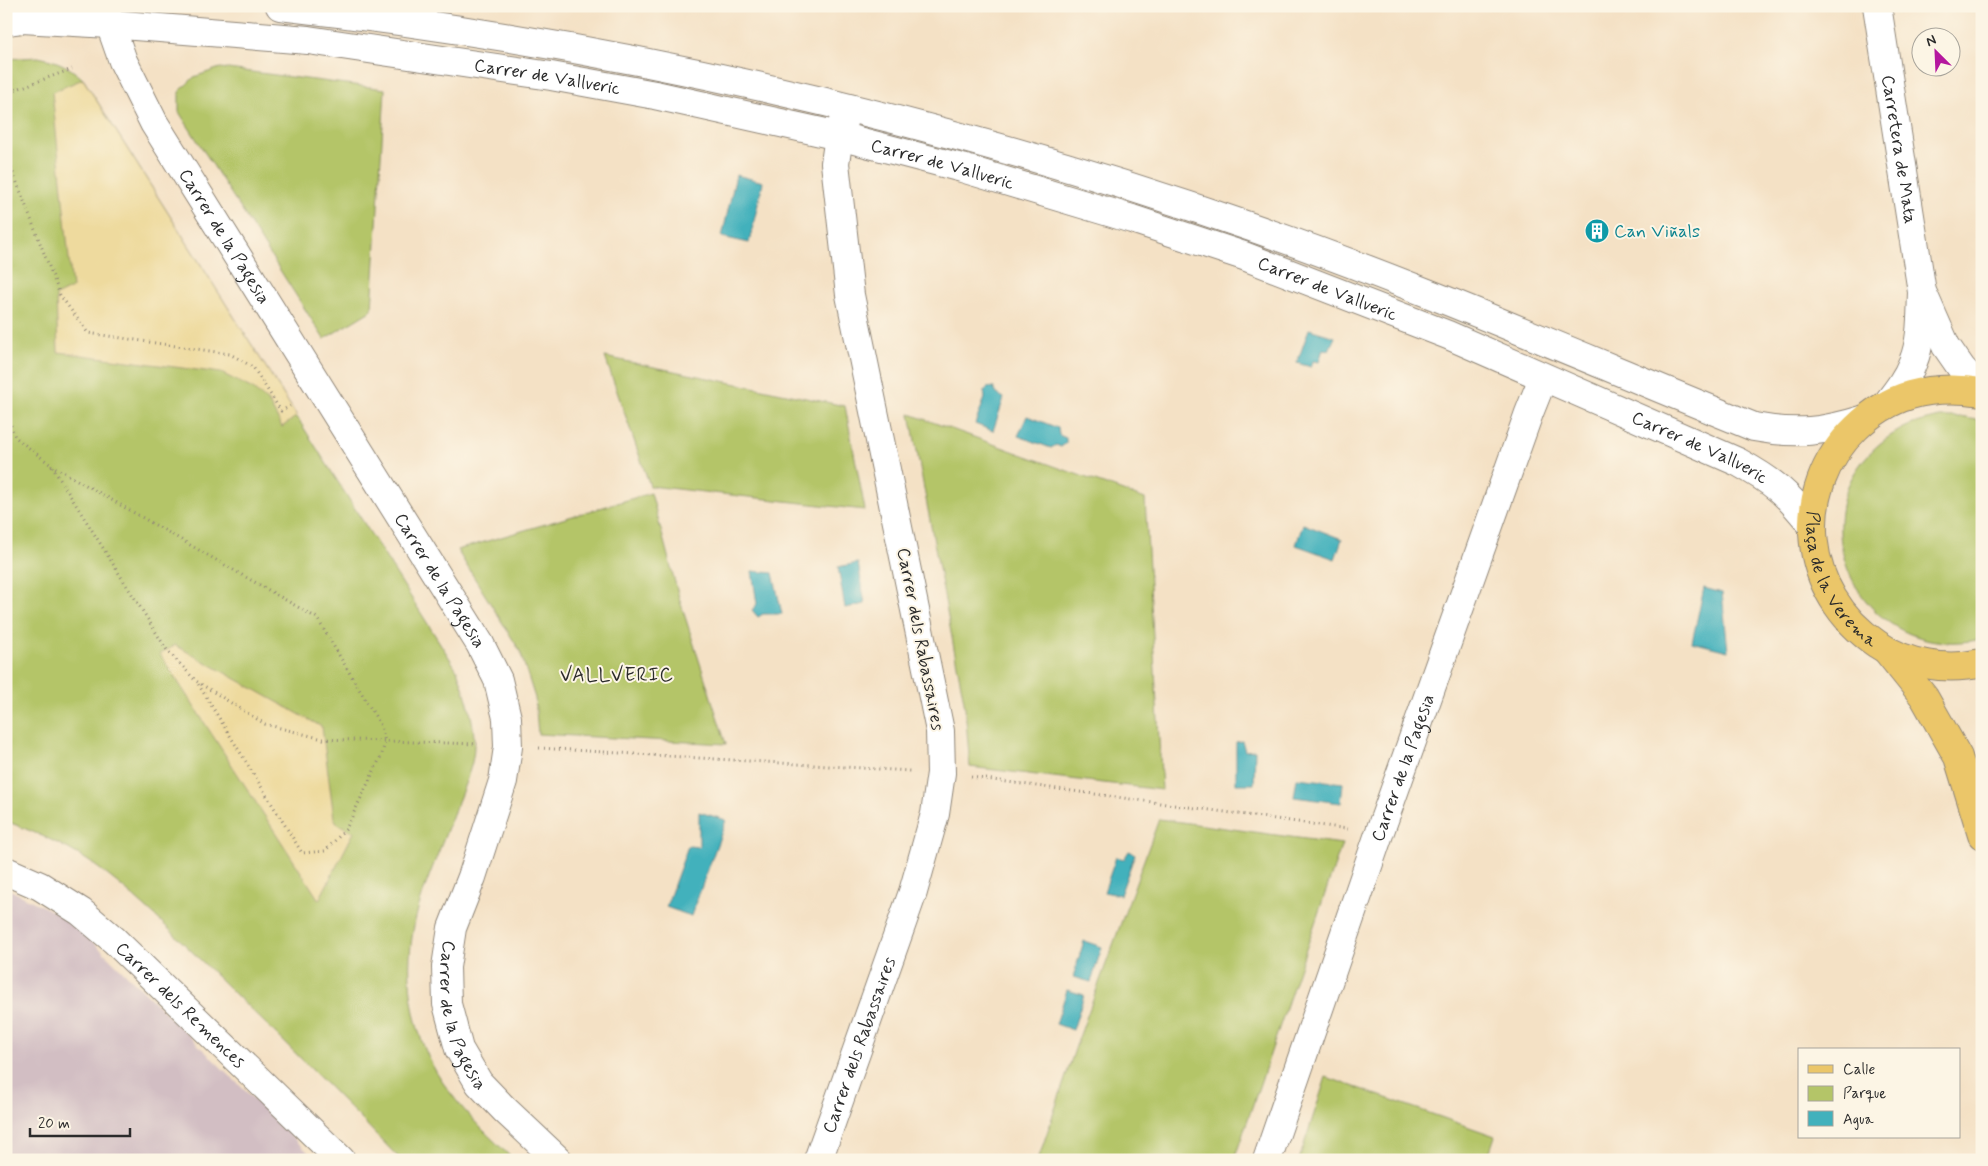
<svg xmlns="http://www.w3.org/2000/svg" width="1988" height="1166" viewBox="0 0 1988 1166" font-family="Mynerve,sans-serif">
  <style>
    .industrial { fill: #d2bec3 }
    .green { fill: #b4c568; stroke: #70784a }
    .sand { fill: #eeda9e; stroke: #8c8264 }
    .water { fill: #42b1bc; stroke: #366e74 }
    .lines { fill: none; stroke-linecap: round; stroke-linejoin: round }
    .minor-casing { stroke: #908678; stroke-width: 30 }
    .major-casing { stroke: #908678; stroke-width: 30 }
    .highway-casing { stroke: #908678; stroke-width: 30 }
    .path { stroke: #908678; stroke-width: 3; stroke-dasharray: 1 4; stroke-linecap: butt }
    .minor { stroke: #fff; stroke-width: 28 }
    .major { stroke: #ebc669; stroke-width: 28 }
    .highway { stroke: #ebc669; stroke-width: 28 }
    .labels { text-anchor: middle; stroke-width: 4; stroke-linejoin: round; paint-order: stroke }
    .street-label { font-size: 18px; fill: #2b2b2b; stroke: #fcf5e5 }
    .culture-label { font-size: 18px; fill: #0d838f; stroke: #fcf5e5; text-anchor: start }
    .neighbourhood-label { font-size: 19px; letter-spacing: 1px; fill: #2b2b2b; stroke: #fcf5e5 }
  </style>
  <rect width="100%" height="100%" fill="#fcf5e5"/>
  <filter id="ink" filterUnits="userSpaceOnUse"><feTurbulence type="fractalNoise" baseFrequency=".02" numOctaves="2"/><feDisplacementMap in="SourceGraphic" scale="10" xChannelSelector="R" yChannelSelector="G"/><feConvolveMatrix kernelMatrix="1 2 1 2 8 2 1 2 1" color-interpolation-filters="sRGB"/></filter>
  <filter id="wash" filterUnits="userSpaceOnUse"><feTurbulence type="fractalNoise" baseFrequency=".0096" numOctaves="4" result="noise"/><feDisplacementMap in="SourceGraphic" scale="20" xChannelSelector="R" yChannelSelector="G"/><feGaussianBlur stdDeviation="1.12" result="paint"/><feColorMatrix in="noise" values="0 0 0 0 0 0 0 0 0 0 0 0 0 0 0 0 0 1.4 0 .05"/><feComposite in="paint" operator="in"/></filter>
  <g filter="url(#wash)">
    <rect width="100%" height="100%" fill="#f4e1c5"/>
    <path class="industrial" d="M6,888l52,26 30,23 228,223h-310z"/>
    <path class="green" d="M38,57c20,4 29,8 45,22l374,591c10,28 22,61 15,92 -5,20 -15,41 -22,60 -13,37 -33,77 -38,115 -8,52 4,112 37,154 19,26 42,47 65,69h-113c-57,-59 -115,-117 -175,-175 -40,-39 -80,-81 -125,-115 -28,-22 -62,-36 -95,-49v-762z
      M220,68l165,21 -13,221 -48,29 -145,-227v-20l15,-15z
      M605,357l240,49 20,104 -215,-24z
      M910,414l235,85 17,291 -192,-23 -5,-60z
      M1940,417h20l22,4v218c-131,29 -199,-144 -82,-209 12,-7 26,-10 40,-13z
      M651,493l29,108 46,143 -188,-10 -3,-36 -15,-47 -63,-101z
      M1159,819l183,25 -108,316h-196l38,-114z
      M1326,1077l169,59 -8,24h-188z"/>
    <path class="sand" d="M83,79l214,337 -15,11 -13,-24 -16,-14 -32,-16 -163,-21 -2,-56 16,-8 -20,-196z
      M175,645l147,82 12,91 4,6 16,8 -35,68 -159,-246z"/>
    <path class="water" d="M736,175l27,7 -14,61 -27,-6z
      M1309,329l26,8 -6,13 -6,-1 -4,13 -6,-1 -2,6 -14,-4z
      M993,387l4,7 7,4 -11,33 -18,-7 10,-26 -1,-7 3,-3z
      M1027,416l31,12 1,7 7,3v5l-5,4 -5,-2 -5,3 -33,-12z
      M1303,524l39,15 -7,20 -39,-14z
      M858,563l7,41 -20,4 -7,-41z
      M752,571l21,2 9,41h-19l-5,3 -6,-7 5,-6z
      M1704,588l18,5 6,58 -36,-9z
      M1242,741l3,10 10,-1 -1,34h-18v-42z
      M1297,778l46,5 -2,20 -47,-6z
      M699,812l27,8 -35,96 -25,-9 22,-61 11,1z
      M1129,851l6,3 -15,41 -16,-3 12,-35 8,2z
      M1084,941l18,6 -11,35 -18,-5z
      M1067,990l17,5 -11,35 -17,-6z"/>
  </g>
  <g filter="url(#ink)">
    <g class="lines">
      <defs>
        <g id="minor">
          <path d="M280,6c331,37 657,112 971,221 170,59 335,132 503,200 43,8 69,5 111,-8"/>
          <path id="s1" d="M1877,6l45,286c-1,22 0,49 -9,70 -6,16 -16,29 -27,43"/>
          <path id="s2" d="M6,21l16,-2 88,5 198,16 243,36 104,19 184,41 123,32 170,51 112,37 204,79 290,127c36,20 49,31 74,63"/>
          <path id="s3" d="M110,24l13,37 31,62 326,521 18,36 9,38 1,29 -5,34 -31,96 -20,51 -6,39 1,37 12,45 20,34 26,27 53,50"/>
          <path d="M1924,296l22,50 16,23 20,21"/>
          <path id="s4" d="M6,871l34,15 41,26 33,28 227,220"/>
          <path id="s5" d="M818,1160l95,-268 22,-78 6,-41 -1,-42 -90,-436 -15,-132 4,-27 5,-18"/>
          <path id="s6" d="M1267,1160l112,-326 150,-421 14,-35"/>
        </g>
        <g id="major">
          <path id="s7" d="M1982,392c-25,-4 -48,-4 -72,3 -20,6 -39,18 -54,33 -66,63 -54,166 21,216 30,21 69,27 105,19"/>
        </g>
        <path id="highway" d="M1888,652l36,45 34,60 24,78"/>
      </defs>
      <use href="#minor" class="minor-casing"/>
      <use href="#major" class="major-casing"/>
      <use href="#highway" class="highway-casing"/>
      <path class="path" d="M6,93l66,-24
        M6,154l54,141 28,38 142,21 23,13 28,44 9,-5
        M6,411l9,26 36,28 116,185 29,31 69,43 58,15 155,5
        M51,465l266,153 64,108 4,16 -3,12 -36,75 -21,22 -23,2 -105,-171
        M539,748l371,23
        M971,777l377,52"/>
      <use href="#minor" class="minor"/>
      <use href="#major" class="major"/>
      <use href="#highway" class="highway"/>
    </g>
  </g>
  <defs>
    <symbol id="building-disc" viewBox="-11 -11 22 22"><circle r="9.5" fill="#0f9aa8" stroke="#fcf5e5"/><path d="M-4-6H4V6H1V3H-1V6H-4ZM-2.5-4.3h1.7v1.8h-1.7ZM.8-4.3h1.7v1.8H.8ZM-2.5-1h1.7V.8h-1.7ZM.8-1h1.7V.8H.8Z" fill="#fff"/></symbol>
  </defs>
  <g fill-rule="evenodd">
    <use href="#building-disc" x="1583" y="217" width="28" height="28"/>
  </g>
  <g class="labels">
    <g class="street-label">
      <text dy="6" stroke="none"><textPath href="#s2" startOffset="545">Carrer de Vallveric</textPath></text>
      <text dy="6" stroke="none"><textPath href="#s1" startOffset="145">Carretera de Mata</textPath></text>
      <text dy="6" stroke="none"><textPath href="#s2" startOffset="950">Carrer de Vallveric</textPath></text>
      <text dy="6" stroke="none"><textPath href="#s3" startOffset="242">Carrer de la Pagesia</textPath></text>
      <text dy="6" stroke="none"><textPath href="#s2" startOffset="1355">Carrer de Vallveric</textPath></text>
      <text dy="6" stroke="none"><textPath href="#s2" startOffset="1760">Carrer de Vallveric</textPath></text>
      <text dy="6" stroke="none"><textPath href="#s7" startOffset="308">Plaça de la Verema</textPath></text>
      <text dy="6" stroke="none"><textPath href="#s3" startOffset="648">Carrer de la Pagesia</textPath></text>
      <text transform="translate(921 639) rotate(79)" y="6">Carrer dels Rabassaires</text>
      <text dy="6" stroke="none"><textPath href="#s6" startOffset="415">Carrer de la Pagesia</textPath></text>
      <text dy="6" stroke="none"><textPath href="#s4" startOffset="222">Carrer dels Remences</textPath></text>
      <text dy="6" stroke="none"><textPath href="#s3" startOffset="1112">Carrer de la Pagesia</textPath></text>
      <text dy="6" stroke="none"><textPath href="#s5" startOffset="122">Carrer dels Rabassaires</textPath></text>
    </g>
    <g class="culture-label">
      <text x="1614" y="237">Can Viñals</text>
    </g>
    <g class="neighbourhood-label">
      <text x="617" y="681">VALLVERIC</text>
    </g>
  </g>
  <rect width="1988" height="1166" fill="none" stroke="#fcf5e5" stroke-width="25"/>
  <rect x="1798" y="1048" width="162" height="90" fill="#fcf5e5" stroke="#a8a49b"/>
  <rect x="1808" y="1065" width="25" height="8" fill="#ebc669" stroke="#a8a49b"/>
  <text x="1843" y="1074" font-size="15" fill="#2b2b2b">Calle</text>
  <rect x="1808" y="1086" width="25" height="15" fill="#b4c568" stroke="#a8a49b"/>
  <text x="1843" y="1098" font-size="15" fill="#2b2b2b">Parque</text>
  <rect x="1808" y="1111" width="25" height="15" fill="#42b1bc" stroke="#a8a49b"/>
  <text x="1843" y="1124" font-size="15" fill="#2b2b2b">Agua</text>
  <g transform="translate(1936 52) rotate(336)"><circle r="24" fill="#fcf5e5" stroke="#a8a49b"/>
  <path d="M0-4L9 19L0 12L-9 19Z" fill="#b5179e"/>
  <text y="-8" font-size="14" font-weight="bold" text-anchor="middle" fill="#2b2b2b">N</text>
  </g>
  <path d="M30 1128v8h100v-8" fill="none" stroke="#2b2b2b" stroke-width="2.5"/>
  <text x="38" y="1128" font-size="15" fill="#2b2b2b" stroke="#fcf5e5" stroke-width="4" paint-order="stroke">20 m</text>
</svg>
